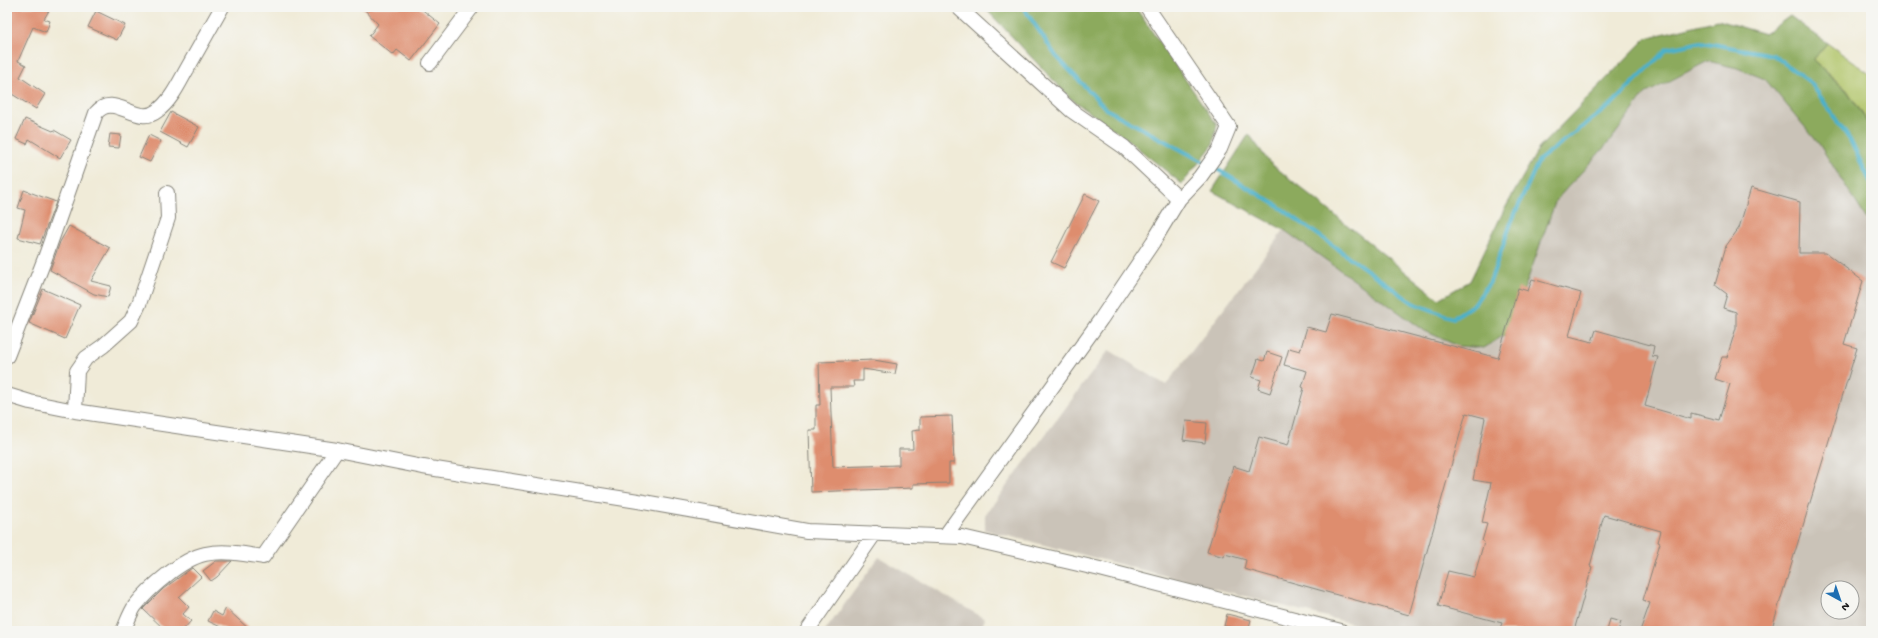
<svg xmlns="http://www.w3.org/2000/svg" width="1878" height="638" viewBox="0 0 1878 638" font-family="'Gochi Hand',sans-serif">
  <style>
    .industrial { fill: #cac3b8; fill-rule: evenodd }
    .green { fill: #b1c569; stroke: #667042 }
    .forest { fill: #8caa5d; stroke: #54633c }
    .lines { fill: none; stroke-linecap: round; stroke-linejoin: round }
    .stream { stroke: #4bb1ca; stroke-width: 4 }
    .building { fill: #de8d6e }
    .minor-casing { stroke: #86847a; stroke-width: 16 }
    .minor { stroke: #fff; stroke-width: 14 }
  </style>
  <rect width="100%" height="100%" fill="#f6f6f2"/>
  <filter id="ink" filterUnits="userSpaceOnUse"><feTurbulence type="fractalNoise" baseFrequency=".025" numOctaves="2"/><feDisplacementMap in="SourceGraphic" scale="8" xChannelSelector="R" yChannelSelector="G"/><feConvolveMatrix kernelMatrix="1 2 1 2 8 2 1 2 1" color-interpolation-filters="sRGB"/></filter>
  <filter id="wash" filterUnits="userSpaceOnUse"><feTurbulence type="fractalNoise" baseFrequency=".012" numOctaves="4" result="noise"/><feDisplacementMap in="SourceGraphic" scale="16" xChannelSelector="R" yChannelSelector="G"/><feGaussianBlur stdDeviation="0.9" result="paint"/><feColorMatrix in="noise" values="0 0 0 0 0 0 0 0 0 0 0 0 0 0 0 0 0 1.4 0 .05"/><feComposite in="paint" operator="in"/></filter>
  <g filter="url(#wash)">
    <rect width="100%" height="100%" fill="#f0ebd8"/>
    <path class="industrial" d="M1708,61l30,7 27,11 54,65 52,82v405h-489l-397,-101v-15l124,-165 57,35 118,-155 141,101 84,1 47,-132 55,-60 34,-45zM1828,588h24v24h-24z
      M879,557l106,62 -5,12h-155z"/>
    <path class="green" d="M1827,43l44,32v52l-24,-37 -34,-30z"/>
    <path class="forest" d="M984,7h151l82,118 -4,20 -31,39 -54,-44 -58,-42z
      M1790,16l37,27 -14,17 34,31 24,36v99l-52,-82 -54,-65 -28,-11 -29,-7 -63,33 -34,46 -55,60 -47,132 -25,16 -26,-2 -33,-15 -141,-101 -72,-39 37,-57 20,28 170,137 31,-18 33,-69 36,-64 107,-110 72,-18 47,14z"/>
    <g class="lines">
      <path class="stream" d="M1023,7l33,49 50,53 114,62 58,35 135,97 40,15 21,-14 16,-22 21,-59 28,-63 73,-56 55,-55 34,-7 72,13 38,28 39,57 21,43"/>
    </g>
    <g id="blocks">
      <path class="building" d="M12,7h39l-7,12 6,2 -4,11 -13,-5 -15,34 8,4 -6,12 25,17 -9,15 -29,-18v-74z
        M362,7h57l21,17 -29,37 -14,-11 -4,5 -24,-19 9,-12z
        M96,11l29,14 -8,15 -29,-13z
        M171,112l28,15 -11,20 -28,-15z
        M25,119l28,12 1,-1 17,10 -11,18 -31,-19 -2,5 -11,-5z
        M110,134l11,1 -2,13 -11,-1z
        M149,135l12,6 -11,21 -11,-5z
        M1751,188l49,14 -1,51h27l37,28 -19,63 13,4 -86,283h-131l10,-28 -7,-3 17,-57 -2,-1 3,-11 -57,-16 -14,51 2,1 -18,64h-75l3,-8 -64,-17 10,-35 26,6 10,-35 -2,-1 5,-17 -5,-1 9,-40 -18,-3 12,-62 -19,-5 -57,202 -165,-46 2,-9 -21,-6 -1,3 -17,-5 26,-86 16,5 10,-34 29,8 16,-57 -2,-1 5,-16 -23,-6 5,-17 11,3 7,-24 19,5 6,-18 166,44 20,-70 10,3 4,-12 49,14 -12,43 23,6 4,-12 58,16 -2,10 6,1 -13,49 46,13v-6l28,7 11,-36 -15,-5 7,-22h5l9,-29v-16l-13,-4 4,-14 -12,-9 11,-39 13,-18z
        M24,190l32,12 -16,42 -22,-6 7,-28 -7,-2z
        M1085,194l14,7 -35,67 -13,-6z
        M69,226l41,22 -19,33 20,5 -3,11 -14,-3 -44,-24 10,-28z
        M43,289l37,16 -15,34 -36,-16z
        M1267,352l15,5 -12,36 -12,-4 3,-9 -9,-3 6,-18 6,2z
        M874,360l23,4 -2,10 -32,-5v12h-10l1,6h-24l3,80 66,-2v-16h14l-1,-18 8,-1v-13l32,-1 2,47h-5v20l-36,1v4l-102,4 -2,-62h7v-25h4l-1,-43z
        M1186,421l21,2 -2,20 -22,-3z
        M216,561h16l-15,16 -6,4 -8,-10z
        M192,568l9,9 -22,20 10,10 -6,7 8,7 -9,10h-16l-23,-22 20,-20z
        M226,608l25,23h-22l-21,-10 5,-10 9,5z
        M1227,614l24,6 -3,11 -24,-5z
        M1610,619l11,3 -3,9h-11z"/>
    </g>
  </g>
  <g filter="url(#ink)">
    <use href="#blocks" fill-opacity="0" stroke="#86847a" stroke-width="1"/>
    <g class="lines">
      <defs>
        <path id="minor" d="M958,7l114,104 52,36 55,52
          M430,63l42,-56
          M7,356l38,-98 51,-145c18,-22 41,14 61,-2 14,-10 22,-28 30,-42 12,-21 23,-41 35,-62
          M7,395l23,7 45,9 262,39 86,17 215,34 169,30 155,6 138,32 241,62
          M75,411l2,-40 9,-13 17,-12 28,-25 8,-17 29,-86 -1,-25
          M945,536l156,-217 52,-77 26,-43 21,-22 20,-28 9,-22 -82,-120
          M123,631c4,-8 7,-18 12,-25 14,-18 47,-47 70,-52 19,-4 40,0 58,3l74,-107
          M807,631l68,-98"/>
      </defs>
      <use href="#minor" class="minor-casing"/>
      <use href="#minor" class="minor"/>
    </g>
  </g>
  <rect width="1878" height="638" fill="none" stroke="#f6f6f2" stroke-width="24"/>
  <g transform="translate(1840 600) rotate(140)"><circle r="19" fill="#f6f6f2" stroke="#9f9f9c"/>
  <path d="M0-3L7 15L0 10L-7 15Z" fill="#1f6fb2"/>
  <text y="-6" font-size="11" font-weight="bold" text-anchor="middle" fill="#1c1c1c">N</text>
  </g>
</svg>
